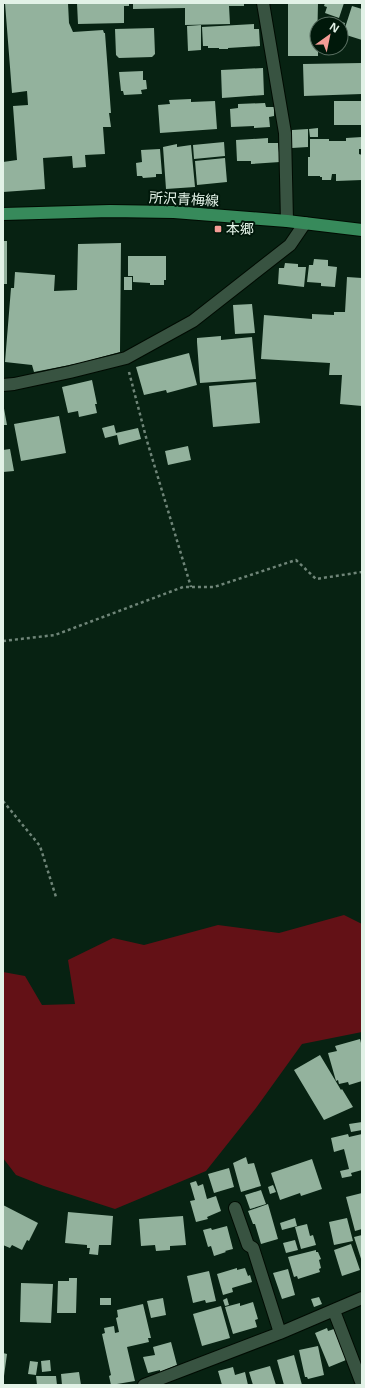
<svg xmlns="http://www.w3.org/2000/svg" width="365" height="1388" viewBox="0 0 365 1388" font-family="'Open Sans','Noto Sans JP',sans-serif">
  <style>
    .green { fill: #631116 }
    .building { fill: #93b29d }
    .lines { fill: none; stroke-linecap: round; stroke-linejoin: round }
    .minor-casing { stroke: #000b02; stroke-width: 14 }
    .major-casing { stroke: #000b02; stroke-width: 14 }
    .path { stroke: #6f8578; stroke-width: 2.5; stroke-dasharray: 3 3; stroke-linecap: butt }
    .minor { stroke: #385341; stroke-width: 12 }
    .major { stroke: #378a5b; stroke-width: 12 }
    .poi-dot { fill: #f59c96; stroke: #00180a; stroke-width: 1.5 }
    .labels { text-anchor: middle; stroke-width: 4; stroke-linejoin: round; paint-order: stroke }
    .street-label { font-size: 14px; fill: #e2f2e7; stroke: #00180a }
    .poi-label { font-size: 14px; fill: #e2f2e7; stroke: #00180a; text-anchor: start }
  </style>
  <rect width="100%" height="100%" fill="#072212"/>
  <path class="green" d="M344,915l18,9v108l-60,12 -46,64 -50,63 -91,38 -71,-23 -28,-11 -13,-17v-186l22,4 17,29 33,-1 -7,-44 45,-22 31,7 74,-20 61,8z"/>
  <path class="building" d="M5,3h63l1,20 4,9 30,-2 1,3h1l6,80h-2l2,14h-8l2,27 -20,1 1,12 -13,1 -1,-12 -29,2 2,31 -42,3v-30l14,-2 -4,-54 15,-1 -1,-14 -15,2z
    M77,3h52v3h-5v17l-46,1z
    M133,3h111v3h-15l1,18 -45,1v-17l-52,1z
    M288,3h30l-1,45h1v8h-30z
    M325,3h19l-5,15 -14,-5 2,-6 -3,-1z
    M352,6l10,3v31l-19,-6z
    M327,17l18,6 -4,12v-11h-17z
    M254,24v5h5l1,17 -32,2v1h-9v-1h-11v-2h-5l-1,-19z
    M201,25v25l-13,1 -1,-25z
    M154,28l1,26 -3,3 -33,1 -3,-3 -1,-26z
    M327,48h10l-2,4h-1l-1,2 -7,-3z
    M362,63v31l-58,2 -1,-32z
    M263,68l1,27 -42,3 -1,-28z
    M143,71v9h3l1,9 -6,1 1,4 -18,1 -1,-4h-2l-2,-19z
    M191,99v3l24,-1 2,28 -57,4 -2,-28 12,-1 -1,-4z
    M334,101h28v24h-28z
    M265,103l1,4h8v9l-5,1 1,10 -16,1v-2l-23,1 -1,-18 8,-1v-4z
    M318,128v9h-8l-1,-8z
    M308,129v18l-16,1v-18z
    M362,137v12h-3v5l3,1v25l-26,1v-7h-4l-1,6h-9v-3h-2v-1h-12v-19h2v-18h19v2h17v-3z
    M268,138v5h10l2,19 -29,2v-3h-14l-1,-21z
    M224,142l1,14 -31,3 -1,-14z
    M177,144v3l14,-2 4,42 -29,2 -3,-42z
    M160,149l2,25h-6v3l-13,1 -1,-2h-5l-1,-13 6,-1 -1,-12z
    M225,158l2,24 -30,3 -2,-24z
    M3,241h4v43h-4z
    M121,243l-1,109 -40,11 -46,9 -2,-7 -27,-3 6,-74h3l1,-16 40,3 -1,16 23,-1 1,-46z
    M128,256h38v24h-2v5h-14v-2l-17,-1v-6h-5z
    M314,259l14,1v6l9,1 -2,20 -14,-1v-3l-14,-1 2,-17h4z
    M285,263l13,1v3h8l-2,20 -26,-3 1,-16h5z
    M124,277h8v13h-8z
    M347,277l15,1v128l-22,-2 2,-29h-13l1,-12 -69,-4 3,-44 48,4v-5l22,1v-3h11z
    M252,304l3,29 -20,1 -2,-29z
    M221,336v4l31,-3 4,42 -56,4 -3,-41v-4z
    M189,353l8,32 -30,8 -1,-3 -22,5 -8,-28z
    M92,380l5,24h-2l2,9 -18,4 -1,-6 -10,2 -6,-26z
    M256,382l4,41 -47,4 -4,-41z
    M3,403l4,22h-4z
    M59,416l7,37 -45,8 -7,-37z
    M114,425l2,8 22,-5 3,11 -22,6 -2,-10 -12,3 -3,-10z
    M188,446l3,14 -23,5 -3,-14z
    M10,449l4,22 -11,1v-22z
    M360,1039l2,8v34l-13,4 -1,-3 -9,2 -1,-4 -2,1 -8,-28 9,-2 -2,-5z
    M320,1055l21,35 1,-1 11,18 -29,13 -30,-50z
    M362,1122v8l-11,2 -2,-8z
    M348,1134l1,3 13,-3v36l-11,3 1,3 -10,2 -2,-7 9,-2 -5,-20 -10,3 -3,-14z
    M246,1157l2,7 6,-1 7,23 -20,6 -8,-29z
    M312,1159l10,30 -21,7 -1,-3 -20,7 -9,-27z
    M229,1168l5,19 -20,6 -6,-19z
    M196,1181l2,5 5,-2 4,15 9,-3 5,15 -14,6 1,2 -12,3 -6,-21 5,-1 -5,-17z
    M273,1185l3,7 -6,2 -2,-7z
    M261,1190l5,14 -16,5 -5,-14z
    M362,1193v36l-7,2 -9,-34z
    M268,1204l10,35 -17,5 -6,-20h-2l-5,-13z
    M3,1205l35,18 -9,18 -2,-1 -5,10 -10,-5 -2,3 -7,-3z
    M68,1212l45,4 -2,29h-12l-1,10 -9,-1 1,-6h-3v-3l-22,-2z
    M183,1216l3,29 -16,1v4l-14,1 -1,-6 -14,1 -2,-27z
    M295,1218l2,8 -15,4 -2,-7z
    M347,1218l6,23 -19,4 -5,-23z
    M307,1224l3,12 3,-1 3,10 -15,4 -6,-22z
    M227,1226l6,23 -8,2 1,1 -12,4 -3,-10 -3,1 -5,-17 8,-2 1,2z
    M362,1235v27l-8,-25z
    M295,1240l3,10 -12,3 -3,-10z
    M351,1244l9,26 -18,6 -8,-26z
    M316,1250v2h2l3,7 -2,1 2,8 -2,1 1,3 -22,7 -1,-3 -3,1 -6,-20z
    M237,1268v2l8,-2 3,8 2,-1 2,7 -20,6 1,4 -10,3 -6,-21z
    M288,1269l7,26 -13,4 -9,-26z
    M209,1271l7,30 -10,2 -1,-3 -12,3 -6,-27z
    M69,1278h8l-1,35h-19l1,-32h11z
    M21,1283l32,1 -2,39 -31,-1z
    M319,1297l3,7 -8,3 -3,-8z
    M100,1298h11v7h-11z
    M163,1298l3,17 -15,3 -4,-17z
    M227,1298l2,7 -4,1 -2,-6z
    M253,1302l5,17 -3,1 2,7 -24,7 -8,-27 15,-4v3z
    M143,1304l8,34h-3l1,4 -22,5 8,34 -24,4 -2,-9 2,-1 -9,-41 3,-1 -1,-5 10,-2 1,7 4,-1 -3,-14 2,-1 -1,-7z
    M221,1306l9,32 -28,8 -9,-32z
    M327,1328l1,3 6,-2 12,31 -17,7 -14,-34z
    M171,1342l6,23 -17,7v-2l-12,3 -5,-16 12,-2 -2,-8z
    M318,1346l6,29 -16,4 -1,-2h-2l-6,-27z
    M3,1353l4,1 -3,22h-1z
    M294,1355l8,30h-18l-7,-25z
    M50,1360l1,11 -9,1 -1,-11z
    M30,1361l8,1 -2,13 -8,-1z
    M270,1366l6,19h-23l-4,-13z
    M233,1367l2,8 10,-3 3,13h-26l-4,-14z
    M79,1372l2,13h-19l-1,-11z
    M36,1376h20l1,9h-20z"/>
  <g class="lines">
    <defs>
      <path id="minor" d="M263,3l22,130 2,88
        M3,385l11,-1 56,-12 56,-14 67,-37 97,-76 15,-22
        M235,1208l13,37 5,3 27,85
        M334,1311l28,73
        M144,1385l136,-52 82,-35"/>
      <path id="major" d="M3,214l107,-3 64,1 113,9 75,9"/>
    </defs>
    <use href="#minor" class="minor-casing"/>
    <use href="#major" class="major-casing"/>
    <path class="path" d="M129,372l18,69 44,146
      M3,641l52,-6 128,-48h31l82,-27 20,19 46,-7
      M3,801l37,45 16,51"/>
    <use href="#minor" class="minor"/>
    <use href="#major" class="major"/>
  </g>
  <rect class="poi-dot" x="214" y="225" width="8" height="8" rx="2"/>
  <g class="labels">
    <g class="street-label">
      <text transform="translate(184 199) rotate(3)" y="5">所沢青梅線</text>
    </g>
    <g class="poi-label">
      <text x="226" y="234">本郷</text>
    </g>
  </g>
  <rect width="365" height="1388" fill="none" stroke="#e2f2e7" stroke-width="8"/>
  <g transform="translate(329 36) rotate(33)"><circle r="19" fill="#00180a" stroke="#5a6f62"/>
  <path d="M0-3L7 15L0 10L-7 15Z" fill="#f59c96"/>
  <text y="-6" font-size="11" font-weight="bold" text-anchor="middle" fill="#e2f2e7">N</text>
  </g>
</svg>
